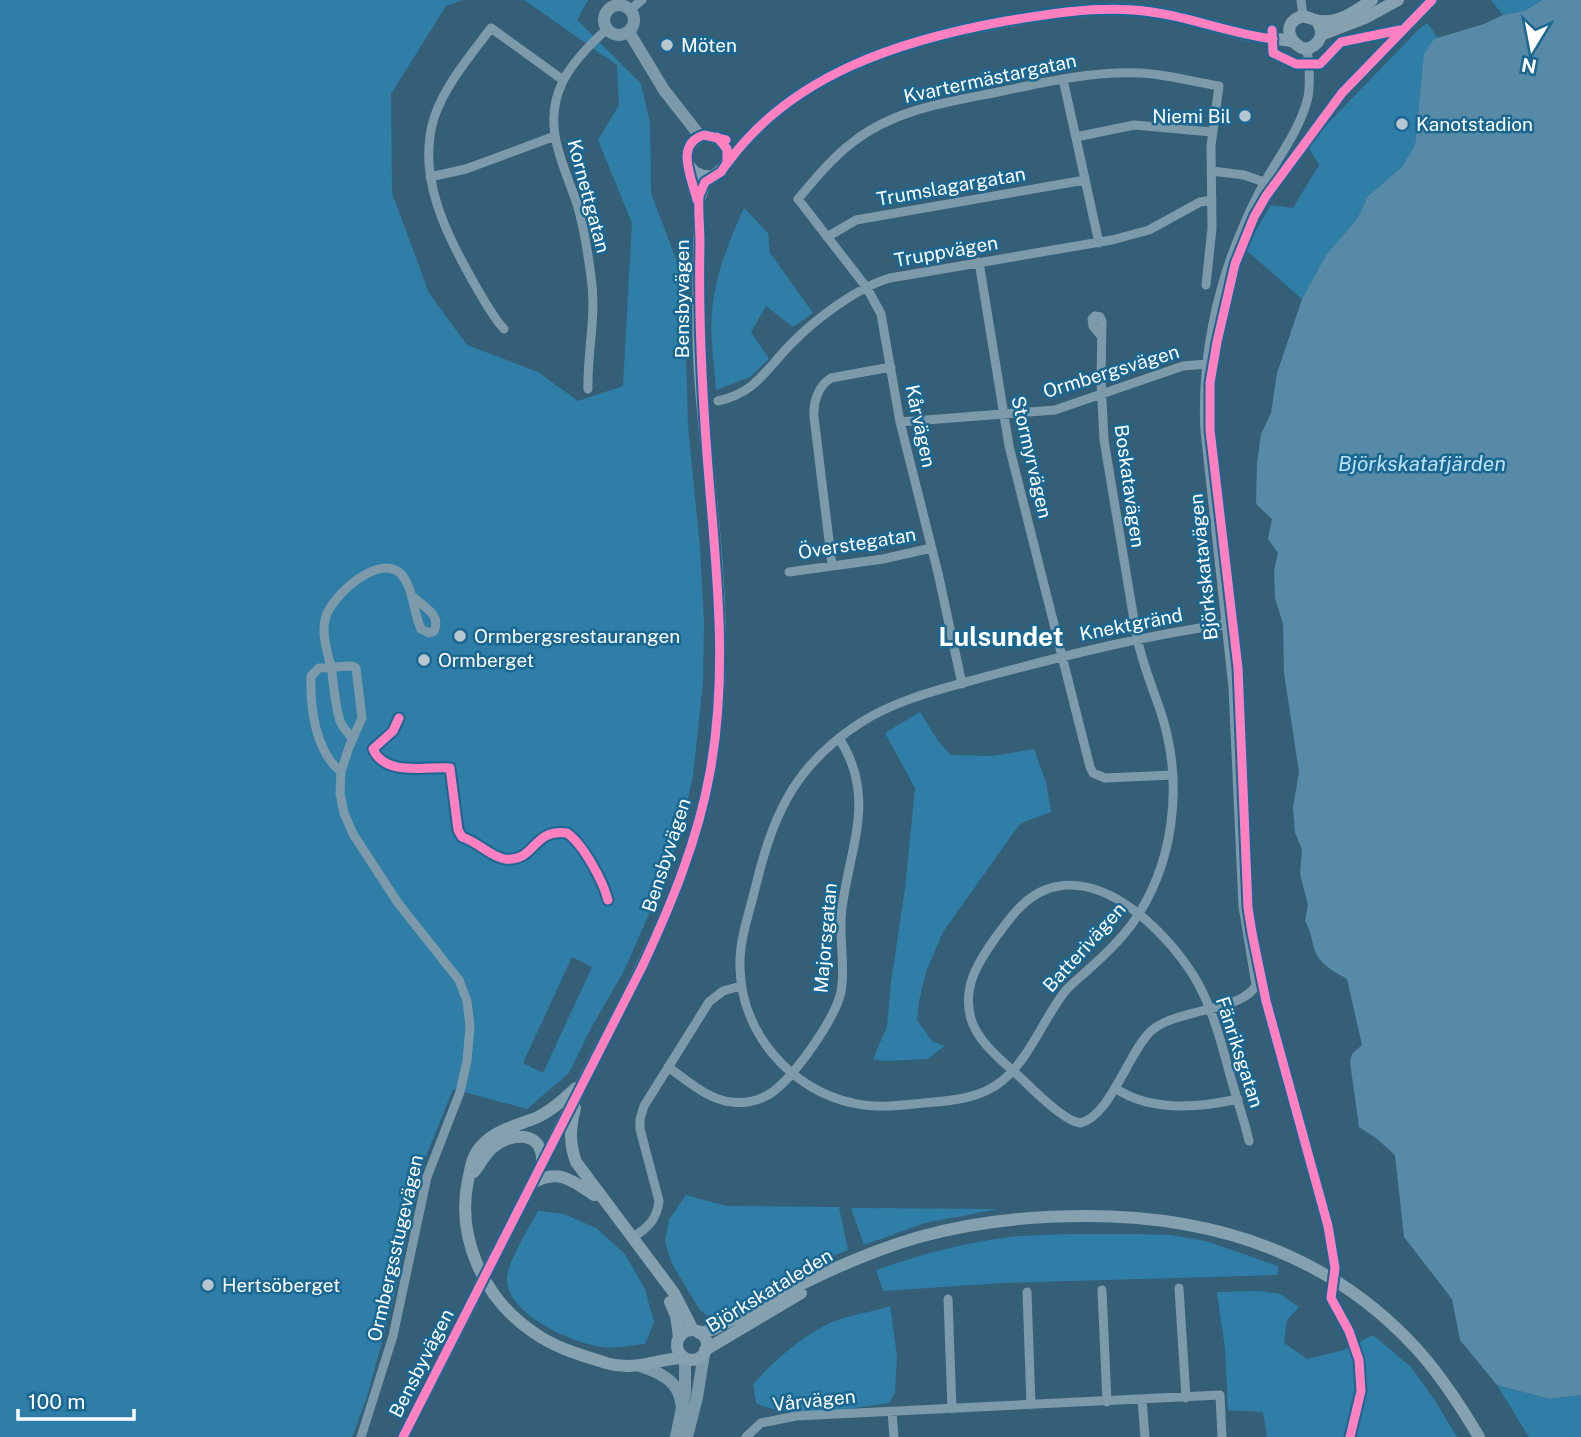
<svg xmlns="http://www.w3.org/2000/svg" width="1581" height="1437" viewBox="0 0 1581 1437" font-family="'Public Sans',sans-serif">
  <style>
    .green { fill: #2e7ea8; fill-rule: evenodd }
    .water { fill: #578aa6 }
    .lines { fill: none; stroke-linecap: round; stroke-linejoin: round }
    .minor { stroke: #7d9aaa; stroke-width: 9 }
    .tertiary { stroke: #7d9aaa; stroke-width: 12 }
    .secondary { stroke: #85a0ae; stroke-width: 12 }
    .secondary-bridge { stroke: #85a0ae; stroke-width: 12 }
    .cycleway-casing { stroke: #1a6792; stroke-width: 13 }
    .cycleway { stroke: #ff80c0; stroke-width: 9 }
    .poi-dot { fill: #b8c7cf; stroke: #1a6792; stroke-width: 2.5 }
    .labels { text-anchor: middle; stroke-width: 5; stroke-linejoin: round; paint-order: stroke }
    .poi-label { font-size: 19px; fill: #fff; stroke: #1a6792; text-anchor: start }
    .street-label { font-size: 19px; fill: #fff; stroke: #1a6792 }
    .water-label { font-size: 21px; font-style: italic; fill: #bbe2f6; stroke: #1a6792 }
    .district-label { font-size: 26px; font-weight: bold; fill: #fff; stroke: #1a6792 }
  </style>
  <rect width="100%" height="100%" fill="#355f77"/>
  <path class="green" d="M0,0h463l-17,6 -55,88 1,99 37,100 38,52 71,27 40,29 45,-15 9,-163 -34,-83 21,-35 -2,-40 -93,-65h64l-11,20 64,64 9,38 1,71 33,87 4,146 12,122 4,74 -1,60 -10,94 -11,50 -16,49 -42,96 -33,57 -22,45 -42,36 -74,-20 -30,75 -29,133 -27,100 -15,40h-352zM572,957l20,10 -49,106 -20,-10z
    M1491,0h51l-17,11 -22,4z
    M1427,23l11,15 -4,1 -14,56 -5,50 -13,22 -34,29 -11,23 -31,36 -24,44 -57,-50 26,-44 22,3 26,-43 -12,-20 112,-116z
    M744,208l24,25 2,20 43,60 -20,14 -27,-21 -15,26 18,27 -19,18 -34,13c-2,-30 -8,-64 -2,-94 5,-31 17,-59 30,-88z
    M920,712l18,29 13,14 41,1 42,-7 12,33 5,30 -30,11 -7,9 -71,100 -17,40 -7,29 -2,19 15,21 12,5 -16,13 -44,2 -11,-2 14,-32 4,-45 14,-93 10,-101 -30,-55z
    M686,1195l40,11 113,1 9,43 -45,19 -91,50 -12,-9 -28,-46 -7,-22 4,-22z
    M851,1208l147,1 -73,14 -61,22z
    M538,1211l26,3 32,14 29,26 20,35 9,33 -9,22c-13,1 -29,5 -43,3 -30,-4 -94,-32 -95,-67 -1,-16 23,-54 31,-69z
    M1134,1234l36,1 36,6 72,25v9l-276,8 -119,8 -7,-21c44,-15 88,-28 135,-33 41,-4 82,-3 123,-3z
    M1259,1291l21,3 19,13 -12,13 -3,23 23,16 37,-9 29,-15 38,32 23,32 23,38h-190l-4,-25 -35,-2 -3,-62 -8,-56z
    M890,1306l7,50 -2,37 -6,10c-36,5 -101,17 -133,0l-3,-19c25,-27 58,-57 94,-67 14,-4 29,-6 43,-11z
    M1497,1385l52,14 32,-4v42h-52z"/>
  <path class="water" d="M1542,0h39v1395l-32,4 -52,-14 -37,-45 -8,-41 -48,-62 -9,-82 -19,-17 -17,-11 -9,-65 2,-8 10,-9 -15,-66c-13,-8 -28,-14 -33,-31 -3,-10 -3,-17 -9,-27l3,-16 -8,-31 2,-24 -7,-18 -2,-25 6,-35 -15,-99 -1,-49 -8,-26 -1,-27 4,-18 -10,-14 4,-20 -16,-15 1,-41 4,-29 10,-21 6,-40 25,-74 24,-44 31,-36 11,-23 34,-29 13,-22 9,-91 10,-15 50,-15 19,-9 22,-4z"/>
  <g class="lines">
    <path class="minor" d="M1301,0l2,16
      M631,9l11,-9
      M1063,79l36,164
      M1076,137l58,-12 78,7
      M1212,171l32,4 20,7
      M430,177l36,-8 89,-33
      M827,237l29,-17 229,-40
      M979,262l30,184 81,321 3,6 12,5 68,-3
      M504,329c-12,-13 -20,-29 -29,-44 -28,-50 -59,-108 -41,-167 11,-33 36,-62 57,-90l72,52
      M1101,336l-8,-10 -1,-7 3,-3 5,1 2,4 -1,60 3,59 32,192c5,30 18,58 27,87 20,68 11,146 -31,205 -12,16 -27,31 -42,44 -9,9 -20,16 -27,26 -21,28 -34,65 -61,87 -24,20 -59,20 -88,23 -20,2 -41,4 -61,-1 -62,-13 -112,-70 -113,-136 -1,-25 8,-50 14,-74 18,-75 38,-126 106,-170 37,-24 85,-35 128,-47 79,-21 158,-41 239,-52
      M588,389c-1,-37 9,-74 3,-112 -3,-24 -7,-49 -14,-73 -6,-18 -14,-36 -19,-55 -15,-53 11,-86 49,-120
      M718,401c40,-9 49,-34 76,-60 23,-23 64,-54 96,-63l222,-38 37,-10 51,-28 12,-2
      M900,422l155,-12 128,-44 24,-2
      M832,565l-18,-148c-1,-15 4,-31 17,-39l60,-11
      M789,572l94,-13 48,-11
      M962,684l-24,-111 -38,-151 -19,-108 -14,-26 -69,-89c17,-20 34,-41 55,-57 42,-33 95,-40 145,-50 47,-10 94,-21 142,-19 26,1 53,9 79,13l-8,60 1,82 -6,57
      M352,738c-4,-5 -9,-10 -12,-17 -5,-16 -6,-32 -8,-48 -3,-19 -12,-37 -6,-57 7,-21 54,-64 75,-42 13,15 12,38 20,55l8,4 5,-2c8,-17 -11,-24 -22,-35
      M341,772c-26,-21 -31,-65 -30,-96l8,-8 33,-2 4,2 6,50 -13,29 -8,25 -1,21 4,20 9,21 45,69 61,77 8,21 3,25 -3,35 -7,31 -33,85 -34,159 -32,101
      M668,1067c19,13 40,33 64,35 13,2 25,-1 36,-7 24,-14 67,-76 73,-103 5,-28 -3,-56 1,-84 8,-62 35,-111 -3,-170
      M1115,1088c35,24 83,20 123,11
      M1249,1141c-5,-22 -13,-44 -19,-66 -8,-30 -16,-61 -31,-90 -26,-47 -94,-119 -154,-95 -21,8 -36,29 -49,47 -18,25 -34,50 -25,82 7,24 34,44 51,60 12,12 42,42 58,44 30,-6 49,-72 71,-92 24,-22 93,-20 105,-46l-13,-79 -10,-219 -28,-256c-4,-68 11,-142 38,-204 7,-17 15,-33 24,-49 15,-26 34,-51 41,-81 3,-16 1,-33 -1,-48
      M633,1237c15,-9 24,-18 26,-36l-19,-72v-10l4,-13 65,-104 14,-11 18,-5
      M1179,1288l7,110
      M1102,1290l5,112
      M1027,1292l4,113
      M948,1299l4,110
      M1142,1400l3,37
      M892,1412l2,25
      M746,1437l15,-14 35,-7 424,-21 2,42"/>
    <path class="tertiary" d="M604 20a15 15 0 1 1 30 0a15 15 0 1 1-30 0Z
      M629,32l35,58 36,46
      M640,1366c19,6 39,15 41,37
      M676,1437l9,-44v-34
      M687,1437l10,-40 7,-43"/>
    <path class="secondary" d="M1316,20c10,13 4,26 -11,29 -15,-4 -24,-25 -5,-32 8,-2 13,4 21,4 19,2 36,-11 51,-21
      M1321,35l44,-17 33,-18
      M728,163c63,-89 173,-123 275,-141 44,-8 88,-15 132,-12 38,3 73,15 109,24 15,4 32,4 47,7
      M713,176c-29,4 -36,-32 -9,-41l20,5
      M576,1088c-12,11 -24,22 -38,29 -21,9 -46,13 -60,33 -7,10 -7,18 -10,30 -12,58 16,119 65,152 22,16 48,23 73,31 31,9 51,-5 79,-5
      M575,1108c-5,19 -6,35 1,54l98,131 19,37
      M474,1172c6,-8 10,-16 17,-23 18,-17 53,-20 51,14
      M532,1183c26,-15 40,-3 62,12
      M493,1259c34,-64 65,-129 98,-193 49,-94 99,-188 119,-293 24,-132 -1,-268 -10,-399 -4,-58 0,-116 -1,-173l6,-19c13,-11 26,-13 22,-33l-10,-12
      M670,1302l6,14 3,21
      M677 1345a15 15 0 1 1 30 0a15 15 0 1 1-30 0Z
      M699,1333l13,-3c68,-35 134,-72 207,-93 54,-15 112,-21 167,-21 127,0 241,36 329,131 25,27 45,58 64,90
      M705,1350l96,-57
      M403,1437l63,-123"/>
    <path class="secondary-bridge" d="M466,1314l27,-55"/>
    <defs>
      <path id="cycleway" d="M1272,30l1,23 23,11h24l21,-22 59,-12
        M726,165c65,-91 175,-125 280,-144 42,-7 85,-14 127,-11 48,3 93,23 140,29
        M697,200c-5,-22 -23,-56 7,-65l22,5
        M399,718l-6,13 -20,18c12,28 54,17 77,19l8,62 4,7c16,5 29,20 43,22 31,3 27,-31 62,-26 16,11 36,48 41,67
        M403,1437l239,-470c29,-62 56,-127 68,-195 17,-92 8,-187 0,-280 -7,-83 -12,-164 -10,-248 0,-16 -2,-32 -1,-48l6,-14 16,-10 6,-9v-14l-10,-12
        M1350,1437l11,-46 -2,-31 -10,-29 -18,-33 4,-30 -7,-42 -62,-225 -14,-68 -4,-25 -10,-240 -28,-238v-47l7,-41 18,-78 19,-47 12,-21 76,-103 90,-93"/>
    </defs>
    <use href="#cycleway" class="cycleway-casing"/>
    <use href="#cycleway" class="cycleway"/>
  </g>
  <g class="poi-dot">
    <circle cx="667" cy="45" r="7"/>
    <circle cx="1245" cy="116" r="7"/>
    <circle cx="1402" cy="124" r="7"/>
    <circle cx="460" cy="636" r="7"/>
    <circle cx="424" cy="660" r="7"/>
    <circle cx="208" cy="1285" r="7"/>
  </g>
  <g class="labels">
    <g class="poi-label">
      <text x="681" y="52">Möten</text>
      <text x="1231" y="123" text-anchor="end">Niemi Bil</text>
      <text x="1416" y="131">Kanotstadion</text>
      <text x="474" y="643">Ormbergsrestaurangen</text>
      <text x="438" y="667">Ormberget</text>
      <text x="222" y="1292">Hertsöberget</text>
    </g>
    <g class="street-label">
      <text transform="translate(990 78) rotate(-12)" y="7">Kvartermästargatan</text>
      <text transform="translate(951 186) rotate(-10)" y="7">Trumslagargatan</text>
      <text transform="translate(589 196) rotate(75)" y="7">Kornettgatan</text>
      <text transform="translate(946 251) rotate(-10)" y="7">Truppvägen</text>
      <text transform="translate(682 299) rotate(-90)" y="7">Bensbyvägen</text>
      <text transform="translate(1111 371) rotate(-17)" y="7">Ormbergsvägen</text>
      <text transform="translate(921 426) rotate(78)" y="7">Kårvägen</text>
      <text transform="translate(1032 457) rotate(77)" y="7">Stormyrvägen</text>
      <text transform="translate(1130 486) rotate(82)" y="7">Boskatavägen</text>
      <text transform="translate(857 543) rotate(-9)" y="7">Överstegatan</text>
      <text transform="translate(1203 567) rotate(-96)" y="7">Björkskatavägen</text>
      <text transform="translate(1131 624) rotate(-11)" y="7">Knektgränd</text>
      <text transform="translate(666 855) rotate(-72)" y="7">Bensbyvägen</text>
      <text transform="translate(825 938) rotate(-85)" y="7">Majorsgatan</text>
      <text transform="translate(1084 947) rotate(-48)" y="7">Batterivägen</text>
      <text transform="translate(1240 1052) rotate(72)" y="7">Fänriksgatan</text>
      <text transform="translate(395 1248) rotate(-77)" y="7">Ormbergsstugevägen</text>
      <text transform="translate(769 1290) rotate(-31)" y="7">Björkskataleden</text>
      <text transform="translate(421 1363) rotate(-63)" y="7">Bensbyvägen</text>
      <text transform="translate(814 1400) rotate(-6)" y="7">Vårvägen</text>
    </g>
    <g class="water-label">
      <text x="1422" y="471">Björkskatafjärden</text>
    </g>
    <g class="district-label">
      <text x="1001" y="646">Lulsundet</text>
    </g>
  </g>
  <g transform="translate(1532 49) rotate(190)" stroke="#1a6792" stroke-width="5" paint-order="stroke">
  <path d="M0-5L12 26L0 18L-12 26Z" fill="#ffffff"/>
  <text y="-10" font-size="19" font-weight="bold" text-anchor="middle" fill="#ffffff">N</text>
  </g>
  <path d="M18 1409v10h116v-10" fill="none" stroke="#ffffff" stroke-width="3.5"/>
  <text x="28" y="1409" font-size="21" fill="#ffffff" stroke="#1a6792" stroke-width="5" paint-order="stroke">100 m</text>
</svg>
